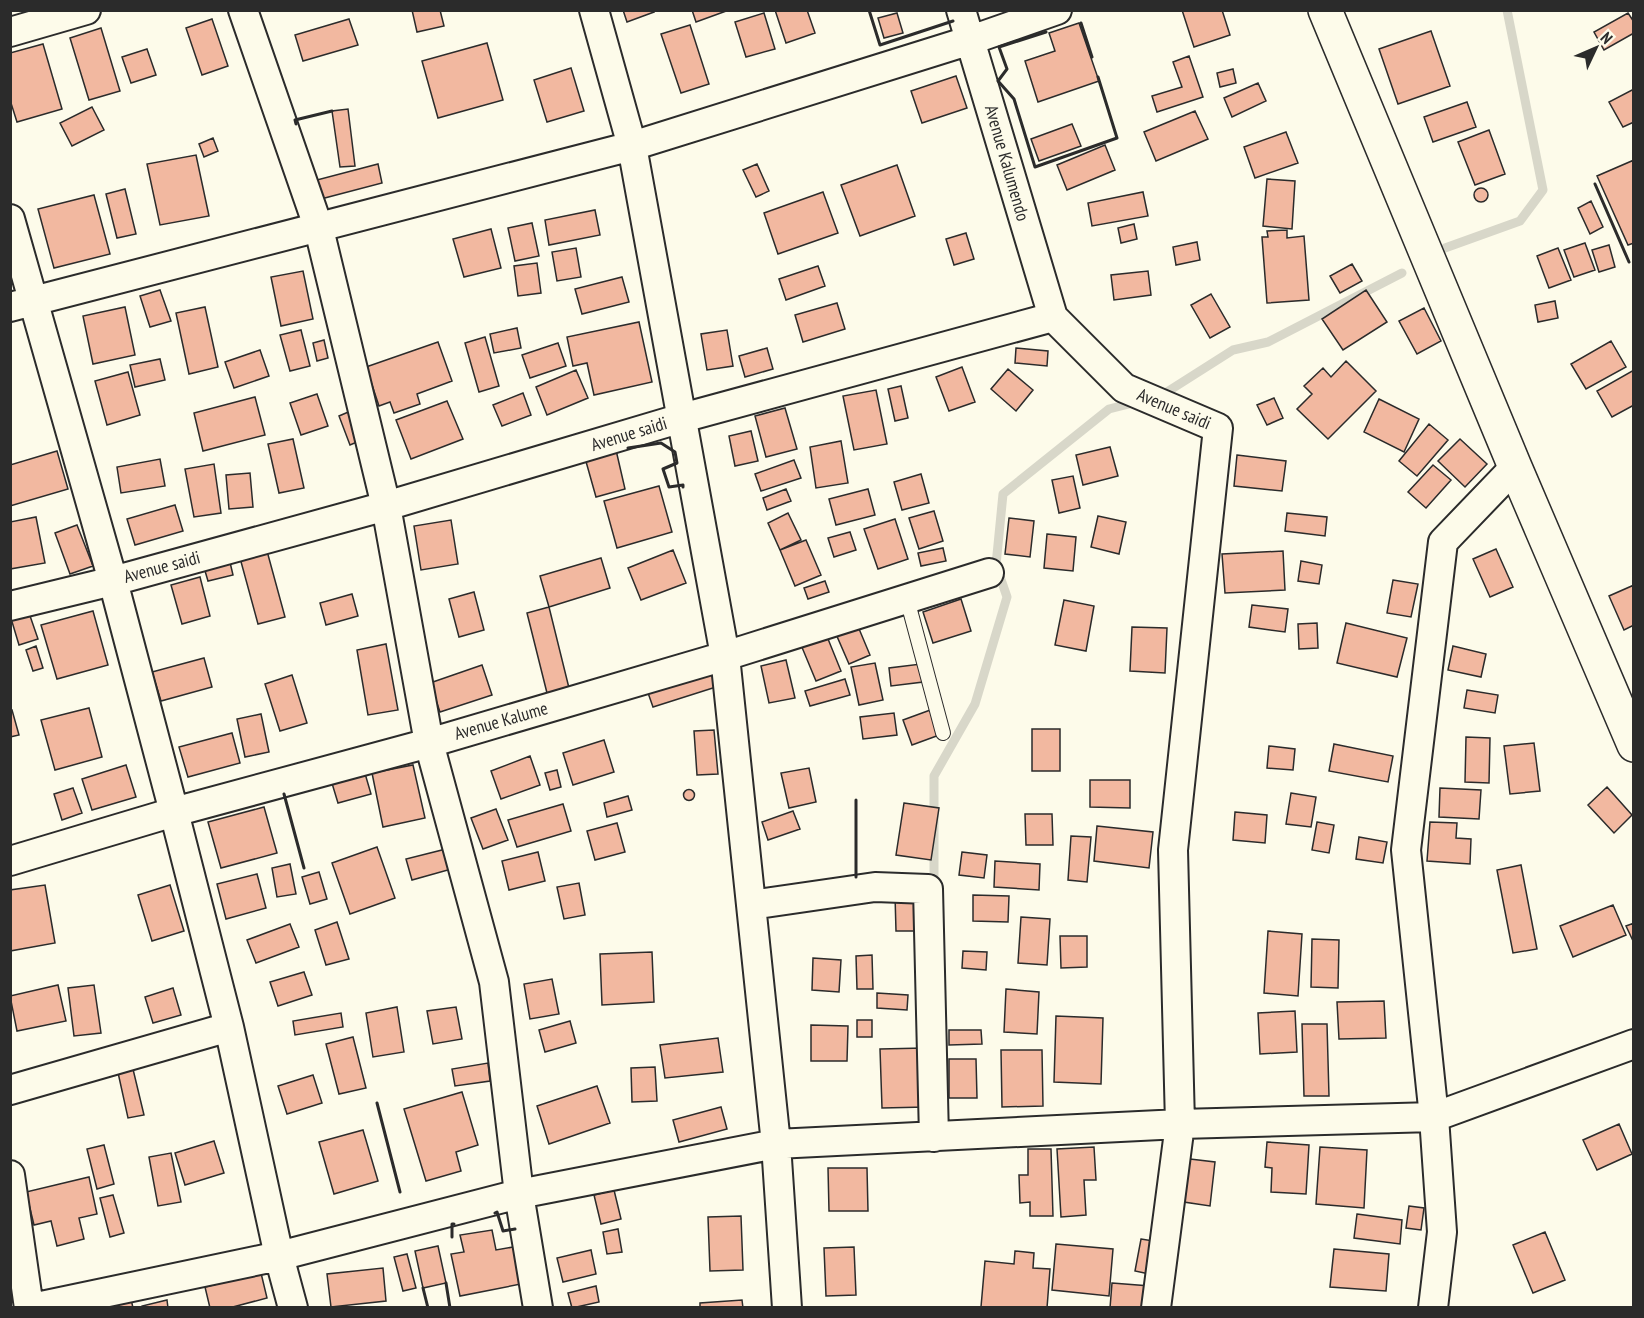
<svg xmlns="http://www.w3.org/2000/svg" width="1644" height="1318" viewBox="0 0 1644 1318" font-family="'PT Sans Narrow',sans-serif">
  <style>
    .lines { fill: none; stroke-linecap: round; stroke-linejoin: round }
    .stream { stroke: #d8d7c9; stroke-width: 9 }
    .building { fill: #f2b8a0; stroke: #2b2b2b; stroke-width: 1.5 }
    .service-casing { stroke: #2b2b2b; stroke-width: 16 }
    .minor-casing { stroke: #2b2b2b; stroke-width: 32 }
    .tertiary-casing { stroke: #2b2b2b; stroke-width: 36 }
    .service { stroke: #fdfbea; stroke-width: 14 }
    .minor { stroke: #fdfbea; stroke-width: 28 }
    .tertiary { stroke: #fdfbea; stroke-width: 33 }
    .wall { stroke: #2b2b2b; stroke-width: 3 }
    .labels { text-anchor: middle; stroke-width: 4.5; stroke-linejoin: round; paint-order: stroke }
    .street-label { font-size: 18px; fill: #2b2b2b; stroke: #fdfbea }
  </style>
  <rect width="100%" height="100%" fill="#fdfbea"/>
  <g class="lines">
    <path class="stream" d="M1445,248l75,-27 23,-31 -36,-180
      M1159,397l74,-47 35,-8 134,-69
      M934,876v-100l41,-72 32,-107 -11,-32 7,-71 106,-85 28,-7"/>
  </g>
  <path class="building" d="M412,10h28l4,16 -27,6z
    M623,10h30l1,2 -27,10z
    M692,10h37l-33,12z
    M775,10h32l8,23 -29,10z
    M1182,10h40l8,25 -36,12z
    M764,13l11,36 -29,8 -11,-35z
    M897,13l6,20 -19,5 -6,-20z
    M1628,13l6,9v11l-30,17 -10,-18z
    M212,19l16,47 -26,9 -16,-47z
    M349,19l9,26 -55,16 -8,-26z
    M1079,23l20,58 -61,21 -13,-41 30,-10 -6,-18z
    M690,25l19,59 -28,9 -20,-59z
    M101,28l19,63 -31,9 -19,-62z
    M1431,31l19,55 -52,18 -19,-55z
    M487,43l16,57 -65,18 -16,-57z
    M43,44l19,65 -45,13 -7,-22v-47z
    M147,49l9,26 -25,8 -9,-26z
    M1189,56l14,41 -46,15 -5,-16 30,-9 -9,-25z
    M571,68l13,43 -37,11 -13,-42z
    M1233,69l3,14 -16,4 -3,-14z
    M956,76l11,32 -45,15 -11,-32z
    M1258,83l8,18 -34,16 -8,-19z
    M1634,89v33l-11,5 -14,-25z
    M1467,102l9,25 -43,15 -9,-25z
    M92,107l12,23 -32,16 -12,-23z
    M348,109l7,57 -15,1 -8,-56z
    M1195,111l13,28 -52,22 -12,-29z
    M1072,124l9,22 -42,15 -8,-22z
    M1489,130l16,44 -30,11 -17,-43z
    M1286,132l12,31 -43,15 -11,-31z
    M213,138l5,13 -14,6 -5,-13z
    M1105,145l10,25 -48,20 -10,-25z
    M196,155l13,61 -49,9 -13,-61z
    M1634,160v83l-6,2 -31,-69z
    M378,164l4,19 -65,17 -4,-19z
    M757,164l12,27 -13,6 -13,-27z
    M897,165l18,51 -55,20 -19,-51z
    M1267,179l28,2 -3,48 -29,-3z
    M1474 195a7 7 0 1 1 14 0a7 7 0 1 1-14 0Z
    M125,189l11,45 -19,4 -11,-44z
    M823,192l15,41 -60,21 -14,-41z
    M1143,192l5,24 -56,10 -4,-23z
    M94,195l16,59 -56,14 -16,-59z
    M1591,201l12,26 -13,7 -12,-26z
    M595,210l5,25 -51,10 -4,-25z
    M532,223l7,33 -24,5 -7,-33z
    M1134,224l3,15 -16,4 -3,-15z
    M491,229l10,39 -37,9 -11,-38z
    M1287,230v8l17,-2 5,64 -42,3 -5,-66h6l-1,-6z
    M966,233l8,26 -20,6 -8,-26z
    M1197,242l3,18 -24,5 -3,-18z
    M1585,243l10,27 -21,7 -10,-27z
    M1609,245l6,22 -16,5 -7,-22z
    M576,248l5,29 -24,4 -5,-29z
    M1558,248l13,32 -22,8 -12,-32z
    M537,263l4,30 -23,3 -4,-30z
    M1352,264l10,17 -22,12 -10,-17z
    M818,266l7,20 -39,14 -7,-21z
    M303,271l10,48 -32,7 -10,-49z
    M1148,271l3,24 -37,5 -3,-25z
    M622,277l7,25 -47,12 -7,-25z
    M160,290l11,31 -21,6 -10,-31z
    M1366,290l21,32 -44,28 -21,-31z
    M1211,294l19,33 -20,11 -19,-33z
    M1555,301l3,17 -20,4 -3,-17z
    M837,303l8,26 -42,13 -8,-27z
    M125,307l10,48 -42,9 -10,-48z
    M205,307l13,60 -29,7 -13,-61z
    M1424,308l17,33 -24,13 -18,-33z
    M639,322l13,60 -58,13 -7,-32 -14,3 -6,-29z
    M517,328l4,20 -27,5 -4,-19z
    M301,330l9,36 -20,5 -10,-36z
    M727,330l6,36 -26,4 -6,-36z
    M485,337l14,49 -20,6 -14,-49z
    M324,340l4,18 -11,3 -4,-18z
    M1611,341l15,26 -40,22 -15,-25z
    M438,342l14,39 -35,13 3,10 -26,9 -4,-11 -11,4 -13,-39z
    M558,343l8,23 -36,12 -8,-23z
    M767,348l6,21 -28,8 -6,-21z
    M1016,348l32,3 -1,15 -32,-3z
    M260,350l9,26 -35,12 -9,-26z
    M160,359l5,21 -30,7 -5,-22z
    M1346,361l30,30 -48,48 -31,-30 15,-15 -8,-8 19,-18 8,9z
    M962,367l13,35 -26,9 -13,-34z
    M1008,369l25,21 -17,21 -25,-22z
    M576,370l12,28 -41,17 -11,-28z
    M1634,370v35l-22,12 -15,-26z
    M128,372l12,43 -33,10 -12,-44z
    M901,386l7,32 -13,3 -7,-32z
    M876,390l11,54 -33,6 -11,-54z
    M523,393l8,22 -29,11 -9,-21z
    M317,394l11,32 -27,9 -11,-32z
    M255,397l10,38 -62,16 -9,-38z
    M1274,398l9,20 -16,7 -10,-20z
    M1379,399l40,20 -15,33 -40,-20z
    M447,401l16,38 -52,20 -15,-39z
    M785,408l12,41 -31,8 -11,-41z
    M353,410l11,29 -14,6 -11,-29z
    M1429,424l19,16 -31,36 -18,-15z
    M751,431l7,30 -23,5 -6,-30z
    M293,439l11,49 -25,5 -11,-49z
    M1460,439l27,25 -22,23 -27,-26z
    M841,441l7,42 -32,5 -6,-41z
    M1110,447l8,29 -35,9 -7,-30z
    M616,450l9,39 -29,8 -11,-39z
    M57,451l11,38 -58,17v-41z
    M1237,455l49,6 -4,30 -48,-5z
    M160,459l5,27 -44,7 -4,-26z
    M794,460l7,18 -40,13 -6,-17z
    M214,464l7,49 -27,4 -9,-48z
    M1433,465l18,15 -25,28 -18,-16z
    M250,473l3,34 -24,2 -3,-34z
    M921,474l8,29 -27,7 -8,-28z
    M1073,476l7,32 -21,5 -7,-33z
    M659,486l13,46 -55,16 -13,-47z
    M786,489l5,12 -24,9 -4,-12z
    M868,489l7,26 -39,10 -7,-26z
    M175,505l8,26 -48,14 -8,-26z
    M934,511l9,30 -24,8 -10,-31z
    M788,513l13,27 -21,10 -12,-27z
    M1287,513l40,4 -2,19 -40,-5z
    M1098,516l28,6 -7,32 -28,-7z
    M36,517l9,46 -35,6v-47z
    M1009,518l25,3 -4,36 -25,-3z
    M895,519l13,40 -30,10 -14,-40z
    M451,520l7,44 -37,6 -7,-44z
    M77,525l16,41 -23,8 -15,-41z
    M850,532l6,18 -22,7 -6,-19z
    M1047,534l29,3 -3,34 -29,-3z
    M806,540l15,35 -26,11 -15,-36z
    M943,548l3,13 -25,5 -3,-13z
    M1496,549l17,38 -23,10 -17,-38z
    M673,550l13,33 -45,17 -13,-32z
    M267,551l18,66 -27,7 -18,-66z
    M1283,551l2,39 -60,3 -3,-39z
    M229,558l4,17 -25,6 -5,-17z
    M601,558l9,30 -61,19 -9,-31z
    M1301,561l21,4 -3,19 -21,-3z
    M200,577l10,39 -28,8 -11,-39z
    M1393,580l25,4 -7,33 -24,-4z
    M825,581l4,11 -21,7 -4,-11z
    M1634,585v40l-10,5 -15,-34z
    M474,592l10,38 -25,7 -10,-38z
    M352,594l6,22 -32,9 -6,-22z
    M961,599l10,32 -38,12 -10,-31z
    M1064,600l30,6 -8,45 -31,-6z
    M1252,605l36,4 -3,23 -36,-5z
    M549,607l20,81 -22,5 -20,-80z
    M28,610l10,29 -19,6 -9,-30z
    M93,611l15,54 -51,14 -16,-54z
    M1317,623l1,25 -19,1 -1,-25z
    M1346,623l61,15 -10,39 -60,-14z
    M857,624l13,31 -21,9 -13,-30z
    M1132,627l35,1 -2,45 -35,-2z
    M826,634l15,37 -25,10 -15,-36z
    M386,644l12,66 -30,5 -11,-65z
    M36,646l7,22 -10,3 -7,-21z
    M1453,646l33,8 -5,23 -33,-7z
    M204,658l8,29 -51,14 -9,-29z
    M786,660l9,38 -26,5 -8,-37z
    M875,663l8,37 -24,5 -8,-38z
    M921,664l2,18 -32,4 -2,-18z
    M482,665l10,30 -52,17 -10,-29z
    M711,670l5,17 -63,20 -6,-17z
    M292,675l15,48 -27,8 -15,-47z
    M845,679l5,16 -40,11 -5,-15z
    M1467,690l31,5 -3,18 -31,-5z
    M89,708l13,49 -47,13 -14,-50z
    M933,709l9,25 -30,11 -9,-25z
    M12,710l7,25 -9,2v-26z
    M894,713l3,22 -34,4 -3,-22z
    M261,714l8,38 -24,5 -8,-38z
    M1032,729h28v42h-28z
    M714,730l4,44 -21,1 -3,-44z
    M232,733l8,30 -52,14 -9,-30z
    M1466,737l24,1 -1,45 -24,-1z
    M604,740l10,32 -41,13 -10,-32z
    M1534,743l6,48 -30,3 -6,-48z
    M1334,744l59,12 -5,26 -59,-11z
    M1269,746l26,3 -2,21 -26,-2z
    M530,756l10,29 -39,14 -10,-28z
    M126,765l10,32 -44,13 -10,-31z
    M413,765l12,53 -42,9 -11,-54z
    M809,768l7,34 -27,6 -8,-35z
    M364,770l7,24 -33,9 -7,-23z
    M557,770l4,17 -11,3 -5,-17z
    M1090,780h40v28l-40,-1z
    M1607,787l25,28 -18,18 -26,-28z
    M73,788l9,25 -20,7 -8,-26z
    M1440,788l41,2 -2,29 -40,-2z
    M683.5 795a5.5 5.5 0 1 1 11 0a5.5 5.5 0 1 1-11 0Z
    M1291,793l25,4 -5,30 -25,-3z
    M628,796l4,14 -25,7 -3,-14z
    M904,803l35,5 -8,52 -35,-5z
    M563,804l8,27 -54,16 -9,-27z
    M264,807l13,46 -56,15 -13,-46z
    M496,809l12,31 -25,9 -12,-31z
    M793,811l7,18 -32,11 -6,-18z
    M1235,812l32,3 -2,28 -32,-3z
    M1025,814h27l1,31h-27z
    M1317,822l17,3 -5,28 -17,-3z
    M1430,822l27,1 -1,15 15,1 -1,25 -43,-3z
    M617,823l8,29 -30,8 -8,-29z
    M1097,826l56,6 -4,36 -55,-7z
    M1071,836l20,1 -4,45 -19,-2z
    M1359,837l28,5 -4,21 -27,-4z
    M377,847l18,51 -45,16 -18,-51z
    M450,848l5,20 -43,12 -6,-21z
    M538,852l7,29 -36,9 -7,-29z
    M962,852l25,3 -3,23 -25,-3z
    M995,861l45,3 -1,26 -45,-3z
    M290,864l6,30 -19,3 -5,-29z
    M1521,865l16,84 -24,4 -16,-83z
    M319,872l8,27 -17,5 -8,-27z
    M257,874l9,34 -40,11 -9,-35z
    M579,883l6,32 -21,4 -7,-32z
    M45,885l10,58 -45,8v-61z
    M170,885l14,46 -32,10 -14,-46z
    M923,894l1,37h-28l-1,-36z
    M973,895l36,1 -1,26 -35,-1z
    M1613,905l13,30 -53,22 -13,-31z
    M1021,917l29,2 -3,46 -29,-2z
    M337,922l12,37 -23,6 -11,-35z
    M1634,923v20l-8,-17z
    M290,924l9,23 -43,16 -9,-23z
    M1268,931l34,3 -4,62 -34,-3z
    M1060,936h27v31l-26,1z
    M1312,939l27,1 -1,48 -27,-1z
    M963,951l24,1 -1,18 -24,-2z
    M652,952l2,50 -52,3 -2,-51z
    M872,955l1,34h-16l-1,-33z
    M813,958l28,2 -2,32 -27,-2z
    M304,972l8,23 -34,11 -8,-24z
    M552,979l7,35 -29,5 -6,-35z
    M58,985l8,36 -49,10 -7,-35z
    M94,985l7,48 -27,3 -6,-48z
    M173,988l8,27 -28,8 -8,-26z
    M1006,989l33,3 -2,42 -33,-2z
    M877,993l31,2 -1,15 -30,-2z
    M1384,1001l2,37 -47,1 -2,-37z
    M397,1007l7,45 -31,5 -7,-44z
    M456,1007l6,32 -29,5 -6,-33z
    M1295,1011l2,41 -37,2 -2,-41z
    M341,1013l2,14 -48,8 -2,-14z
    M1056,1016l47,2 -2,66 -47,-2z
    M857,1020h15v17h-15z
    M570,1021l6,22 -31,9 -6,-22z
    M1302,1024h25l2,72h-25z
    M811,1025l37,1 -1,35h-36z
    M949,1030h32l1,14 -33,1z
    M353,1037l13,51 -27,6 -13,-50z
    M718,1038l5,34 -58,6 -5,-33z
    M924,1048l2,59 -44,1 -2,-59z
    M1001,1050h41l1,56 -41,1z
    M949,1059h27l1,39h-28z
    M488,1063l2,18 -35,5 -3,-17z
    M132,1065l12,50 -16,3 -11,-50z
    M655,1067l2,34 -25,1 -1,-34z
    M313,1075l9,28 -35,11 -9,-28z
    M597,1086l13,37 -61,21 -12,-38z
    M462,1092l16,53 -22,7 5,19 -35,10 -22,-72z
    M721,1107l6,22 -48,13 -6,-22z
    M1619,1124l13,30 -35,16 -14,-30z
    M363,1130l15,51 -44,13 -15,-52z
    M214,1141l10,32 -39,12 -10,-32z
    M1267,1142l42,3 -3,49 -35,-2 1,-24 -7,-1z
    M104,1145l10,39 -17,5 -10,-40z
    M1094,1147l2,33h-12l2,35 -25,2 -4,-68z
    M1320,1147l47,3 -3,58 -48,-4z
    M1028,1149h23l2,67h-23v-14l-10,1 -1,-28h9z
    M171,1153l10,49 -23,4 -9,-49z
    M1190,1159l25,3 -5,44 -26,-4z
    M828,1168h39l1,43h-39z
    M89,1177l8,37 -18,4 5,21 -27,7 -6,-25 -17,4 -8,-33z
    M614,1190l7,29 -20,5 -7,-29z
    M113,1195l11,38 -14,4 -10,-39z
    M1409,1206l15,2 -3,22 -15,-2z
    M1357,1214l45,6 -2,24 -46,-6z
    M741,1216l2,54 -33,1 -2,-54z
    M618,1229l4,23 -15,2 -4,-22z
    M492,1230l4,20 17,-3 8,37 -61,12 -9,-42 13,-2 -4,-17z
    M1545,1232l20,48 -32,13 -20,-48z
    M1141,1239l19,3 -6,33 -19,-4z
    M1056,1244l57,5 -4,47 -57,-6z
    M438,1246l8,37 -23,5 -8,-37z
    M854,1247l2,48 -30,1 -2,-48z
    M1334,1249l55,5 -3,37 -56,-4z
    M591,1250l5,24 -33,8 -6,-24z
    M1015,1251l19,2 -1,15 17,1 -3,39 -66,-1 4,-46 29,3z
    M407,1254l9,34 -13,3 -9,-34z
    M383,1268l3,33 -55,6 -4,-33z
    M261,1273l6,25 -38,10h-19l-5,-21z
    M1112,1283l38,3 -1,22h-39z
    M596,1286l3,16 -27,6 -4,-15z
    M131,1299l2,9h-27l-1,-3z
    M167,1300l1,8h-26v-2z
    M742,1300l1,8h-43v-5z"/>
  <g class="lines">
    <defs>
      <path id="service" d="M907,599l36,134"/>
      <path id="minor" d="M243,10l76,219 67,277 43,237 65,239 25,212 19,114
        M594,10l38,136 93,510 51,488 11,164
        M961,10l92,307
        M10,32l76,-22
        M10,219l103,362 61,231 55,215 50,229 14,52
        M10,307l622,-161 339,-106 86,-30
        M10,606l103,-25 273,-75 296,-88 371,-101 71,71 94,40 -45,422 7,274 -24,184
        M10,861l164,-49 255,-69 296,-87 264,-83
        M751,905l124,-18 53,2 6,248
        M10,1090l219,-63
        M10,1175l19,133
        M32,1308l247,-52 240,-62 257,-50 404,-20 254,-7 200,-73
        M1433,1308l9,-76 -8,-115 -28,-267 37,-308 72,-75"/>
      <path id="tertiary" d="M1325,10l190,457 119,278"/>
    </defs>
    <use href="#service" class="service-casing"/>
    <use href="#minor" class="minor-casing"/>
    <use href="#tertiary" class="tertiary-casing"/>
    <use href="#service" class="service"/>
    <use href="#minor" class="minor"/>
    <use href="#tertiary" class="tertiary"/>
    <path class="wall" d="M869,10l11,35 73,-24
      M1081,23l11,34
      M1046,32l-47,15 8,22 -9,12 16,18 21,68 82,-29 -19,-61
      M296,124l-1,-4 37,-9
      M1595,184l34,78
      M628,448l33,-5 14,9 2,11 -14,6 6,18 14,-2v2
      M284,794l20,74
      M856,877v-77
      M377,1103l23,89
      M495,1213l2,-1 6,19 12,-2
      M452,1237v-13h2
      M446,1283l4,25
      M423,1288l5,20"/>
  </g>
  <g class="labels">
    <g class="street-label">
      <text transform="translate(1007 163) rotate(74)" y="6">Avenue Kalumendo</text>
      <text transform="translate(1174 409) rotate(23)" y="6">Avenue saidi</text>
      <text transform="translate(629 434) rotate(-17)" y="6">Avenue saidi</text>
      <text transform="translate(162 567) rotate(-15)" y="6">Avenue saidi</text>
      <text transform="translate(501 721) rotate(-16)" y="6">Avenue Kalume</text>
    </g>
  </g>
  <rect width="1644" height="1318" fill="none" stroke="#2b2b2b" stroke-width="24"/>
  <g transform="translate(1596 48) rotate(46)" stroke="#fdfbea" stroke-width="4.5" paint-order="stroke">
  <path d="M0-4.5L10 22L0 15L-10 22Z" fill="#2b2b2b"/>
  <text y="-9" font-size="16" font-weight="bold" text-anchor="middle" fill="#2b2b2b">N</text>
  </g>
</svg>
